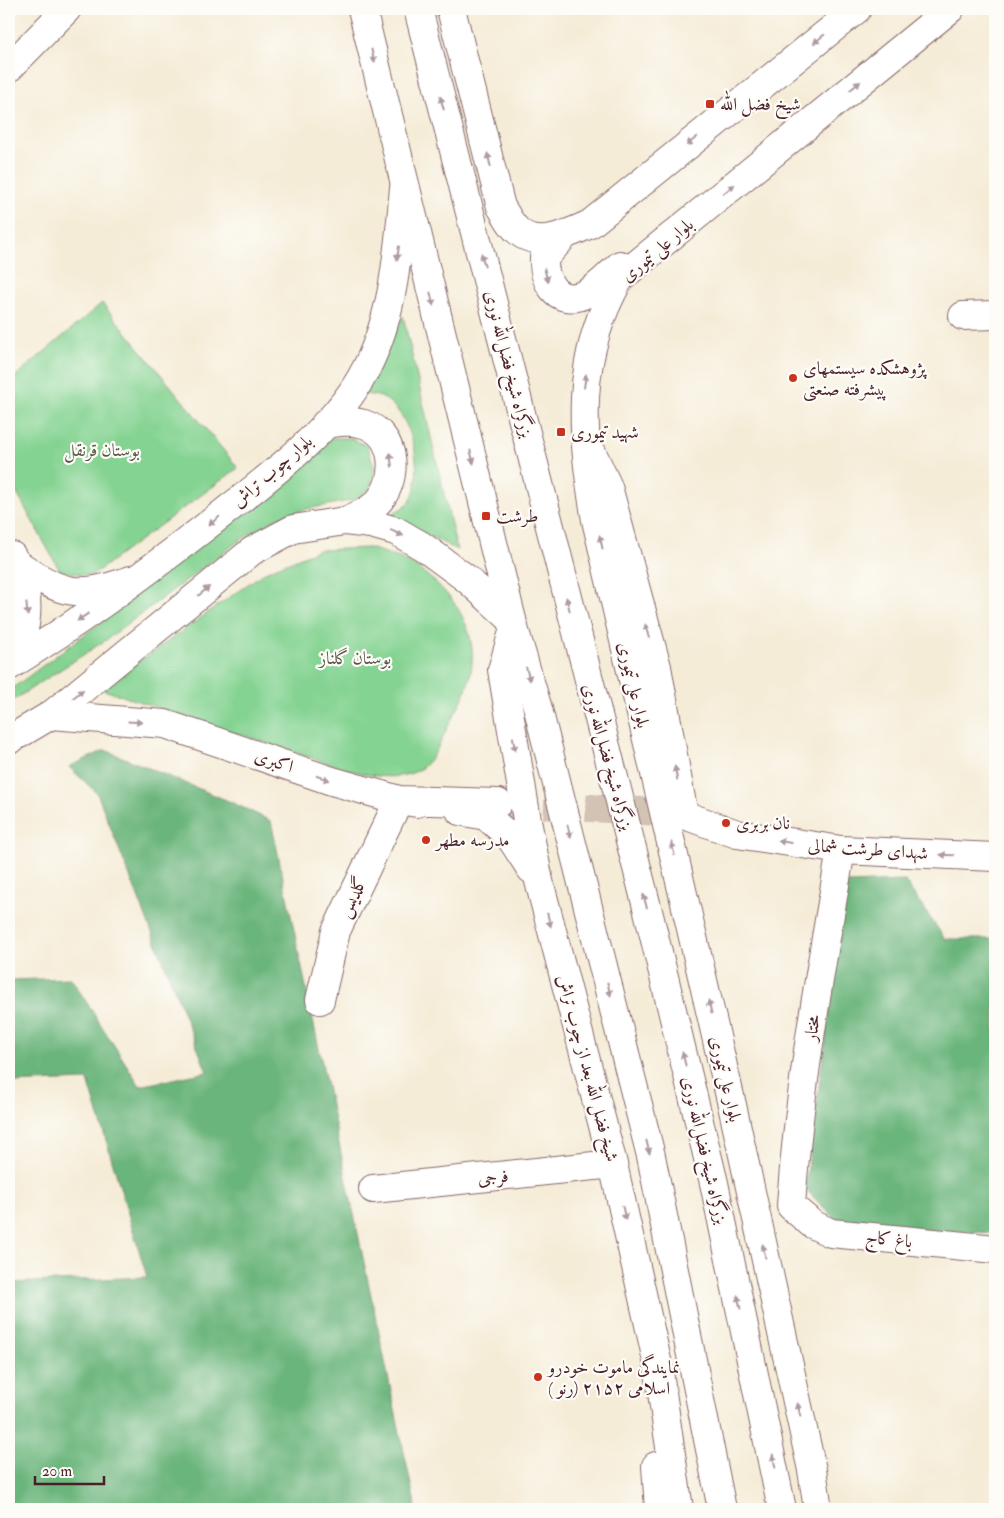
<svg xmlns="http://www.w3.org/2000/svg" width="1004" height="1518" viewBox="0 0 1004 1518" font-family="'IM FELL Double Pica',Amiri,serif">
  <style>
    .green { fill: #84d392; stroke: #67795e }
    .forest { fill: #6bb57c; stroke: #5a6a54 }
    .lines { fill: none; stroke-linecap: round; stroke-linejoin: round }
    .minor-tunnel { stroke: #d3c3b5; stroke-width: 28; stroke-dasharray: 28 14; stroke-linecap: butt }
    .minor-casing { stroke: #866767; stroke-width: 30 }
    .major-casing { stroke: #866767; stroke-width: 30 }
    .highway-casing { stroke: #866767; stroke-width: 30 }
    .minor { stroke: #fff; stroke-width: 28 }
    .major { stroke: #fff; stroke-width: 28 }
    .highway { stroke: #fff; stroke-width: 28 }
    .oneway { fill: #ae9aa0 }
    .poi-dot { fill: #c8321e; stroke: #fdfcf7; stroke-width: 2 }
    .labels { text-anchor: middle; stroke-width: 4.5; stroke-linejoin: round; paint-order: stroke }
    .poi-label { font-size: 18px; fill: #4a1f2b; stroke: #fdfcf7; text-anchor: start }
    .street-label { font-size: 18px; fill: #4a1f2b; stroke: #fdfcf7 }
    .park-label { font-size: 18px; fill: #5b554a; stroke: #fdfcf7 }
  </style>
  <rect width="100%" height="100%" fill="#fdfcf7"/>
  <filter id="ink" filterUnits="userSpaceOnUse"><feTurbulence type="fractalNoise" baseFrequency=".02" numOctaves="2"/><feDisplacementMap in="SourceGraphic" scale="10" xChannelSelector="R" yChannelSelector="G"/><feConvolveMatrix kernelMatrix="1 2 1 2 8 2 1 2 1" color-interpolation-filters="sRGB"/></filter>
  <filter id="wash" filterUnits="userSpaceOnUse"><feTurbulence type="fractalNoise" baseFrequency=".0096" numOctaves="4" result="noise"/><feDisplacementMap in="SourceGraphic" scale="20" xChannelSelector="R" yChannelSelector="G"/><feGaussianBlur stdDeviation="1.12" result="paint"/><feColorMatrix in="noise" values="0 0 0 0 0 0 0 0 0 0 0 0 0 0 0 0 0 1.4 0 .05"/><feComposite in="paint" operator="in"/></filter>
  <g filter="url(#wash)">
    <rect width="100%" height="100%" fill="#f5ecd7"/>
    <path class="green" d="M102,303l136,165 -147,108 -31,-5 -51,-92v-97z
      M403,316l54,234 -67,-35c6,-4 16,-8 20,-14 16,-27 2,-91 -29,-104 -5,-2 -11,-2 -16,-3z
      M331,438h19l17,8 8,23 -5,20 -17,11 -46,9 -30,9 -37,22 -134,100 -97,63v-12l91,-68z
      M370,548c13,5 28,8 39,15 47,28 78,75 56,129 -4,12 -11,23 -17,34 -9,19 -17,42 -39,48 -21,6 -40,1 -60,-4l-248,-81 164,-117 53,-22z"/>
    <path class="forest" d="M105,750l126,52 40,19 145,688h-407v-226l138,-6 -59,-197 -79,3v-103l62,-2 69,108 67,-14 -110,-279 -28,-26z
      M905,881l40,58h50v294l-153,-7 -37,-37 42,-306z"/>
  </g>
  <g filter="url(#ink)">
    <g class="lines">
      <path class="minor-tunnel" d="M502,803l176,10"/>
      <defs>
        <path id="minor" d="M9,68l58,-59
          M963,316l32,-1
          M588,444l20,43 49,180 27,148 -6,-2
          M15,562c48,33 61,37 116,18
          M514,628l-12,42 26,156 11,55 74,283 45,201 21,144
          M10,665c20,-35 23,-73 2,-109
          M51,715l114,9 167,57 67,19 99,3
          M460,811l26,5 24,21 21,32
          M684,815l53,19 104,16 154,7
          M841,850c-20,118 -42,236 -50,356l21,18 19,9 164,16
          M320,1000l16,-69 63,-131 18,3
          M373,1189l240,-25
          M656,1466l3,43"/>
        <path id="major" d="M451,9l50,198c5,7 9,17 16,23 20,20 53,3 73,-6l267,-215
          M565,235l-21,23c-1,22 12,48 39,37 14,-6 26,-20 37,-30
          M325,424c13,-2 26,-4 39,0 34,11 35,58 12,80 -9,8 -20,13 -31,17
          M9,666c76,-47 147,-100 218,-156 45,-35 105,-81 134,-132 33,-57 37,-125 43,-190
          M9,740l42,-25 201,-164 41,-22 52,-8 26,3 25,7 26,15 45,33 45,41
          M818,1509l-6,-39 -80,-365 -136,-585c-15,-87 -22,-163 24,-242l330,-269"/>
        <path id="highway" d="M362,9l152,619 24,81 113,447 71,353
          M418,9l231,906 65,268 68,326"/>
      </defs>
      <use href="#minor" class="minor-casing"/>
      <use href="#major" class="major-casing"/>
      <use href="#highway" class="highway-casing"/>
      <use href="#minor" class="minor"/>
      <use href="#major" class="major"/>
      <use href="#highway" class="highway"/>
    </g>
    <defs><path id="oneway-solid" d="M-6-.8H1V-3.2L6.5 0L1 3.2V.8H-6Z" transform="scale(1.25)"/></defs>
    <g class="oneway">
      <use href="#oneway-solid" transform="translate(819 39) rotate(141)"/>
      <use href="#oneway-solid" transform="translate(373 56) rotate(77)"/>
      <use href="#oneway-solid" transform="translate(855 86) rotate(-39)"/>
      <use href="#oneway-solid" transform="translate(442 103) rotate(-105)"/>
      <use href="#oneway-solid" transform="translate(692 141) rotate(141)"/>
      <use href="#oneway-solid" transform="translate(489 160) rotate(-104)"/>
      <use href="#oneway-solid" transform="translate(729 189) rotate(-39)"/>
      <use href="#oneway-solid" transform="translate(398 253) rotate(98)"/>
      <use href="#oneway-solid" transform="translate(483 260) rotate(-104)"/>
      <use href="#oneway-solid" transform="translate(546 275) rotate(75)"/>
      <use href="#oneway-solid" transform="translate(432 299) rotate(76)"/>
      <use href="#oneway-solid" transform="translate(585 381) rotate(-82)"/>
      <use href="#oneway-solid" transform="translate(472 457) rotate(76)"/>
      <use href="#oneway-solid" transform="translate(391 460) rotate(-98)"/>
      <use href="#oneway-solid" transform="translate(214 521) rotate(142)"/>
      <use href="#oneway-solid" transform="translate(397 533) rotate(24)"/>
      <use href="#oneway-solid" transform="translate(601 542) rotate(-103)"/>
      <use href="#oneway-solid" transform="translate(204 591) rotate(-39)"/>
      <use href="#oneway-solid" transform="translate(568 604) rotate(-104)"/>
      <use href="#oneway-solid" transform="translate(27 609) rotate(84)"/>
      <use href="#oneway-solid" transform="translate(83 617) rotate(146)"/>
      <use href="#oneway-solid" transform="translate(647 631) rotate(-105)"/>
      <use href="#oneway-solid" transform="translate(528 674) rotate(74)"/>
      <use href="#oneway-solid" transform="translate(78 694) rotate(-39)"/>
      <use href="#oneway-solid" transform="translate(135 722) rotate(4)"/>
      <use href="#oneway-solid" transform="translate(514 744) rotate(81)"/>
      <use href="#oneway-solid" transform="translate(676 773) rotate(-101)"/>
      <use href="#oneway-solid" transform="translate(323 778) rotate(18)"/>
      <use href="#oneway-solid" transform="translate(569 831) rotate(76)"/>
      <use href="#oneway-solid" transform="translate(785 842) rotate(-171)"/>
      <use href="#oneway-solid" transform="translate(673 849) rotate(-103)"/>
      <use href="#oneway-solid" transform="translate(947 855) rotate(-178)"/>
      <use href="#oneway-solid" transform="translate(645 901) rotate(-105)"/>
      <use href="#oneway-solid" transform="translate(549 920) rotate(75)"/>
      <use href="#oneway-solid" transform="translate(609 989) rotate(76)"/>
      <use href="#oneway-solid" transform="translate(710 1007) rotate(-103)"/>
      <use href="#oneway-solid" transform="translate(684 1059) rotate(-104)"/>
      <use href="#oneway-solid" transform="translate(648 1147) rotate(76)"/>
      <use href="#oneway-solid" transform="translate(624 1213) rotate(77)"/>
      <use href="#oneway-solid" transform="translate(764 1251) rotate(-102)"/>
      <use href="#oneway-solid" transform="translate(739 1302) rotate(-102)"/>
      <use href="#oneway-solid" transform="translate(799 1410) rotate(-102)"/>
      <use href="#oneway-solid" transform="translate(774 1461) rotate(-101)"/>
    </g>
  </g>
  <g class="poi-dot">
    <rect x="705" y="99" width="10" height="10" rx="2.5"/>
    <circle cx="793" cy="378" r="5"/>
    <rect x="556" y="427" width="10" height="10" rx="2.5"/>
    <rect x="481" y="511" width="10" height="10" rx="2.5"/>
    <circle cx="726" cy="823" r="5"/>
    <circle cx="426" cy="840" r="5"/>
    <circle cx="538" cy="1377" r="5"/>
  </g>
  <g class="labels">
    <g class="poi-label">
      <text x="720" y="110">شیخ فضل الله</text>
      <text x="803" y="374">پژوهشکده سیستمهای<tspan x="803" dy="21">پیشرفته صنعتی</tspan></text>
      <text x="571" y="438">شهید تیموری</text>
      <text x="496" y="522">طرشت</text>
      <text x="736" y="829">نان بربری</text>
      <text x="436" y="846">مدرسه مطهر</text>
      <text x="548" y="1373">نمایندگی ماموت خودرو<tspan x="548" dy="21">( رنو) اسلامی ۲۱۵۲</tspan></text>
    </g>
    <g class="street-label">
      <text transform="translate(657 250) rotate(-40)" y="6">بلوار علی تیموری</text>
      <text transform="translate(509 364) rotate(76)" y="6">بزرگراه شیخ فضل‌الله نوری</text>
      <text transform="translate(272 471) rotate(-41)" y="6">بلوار چوب‌ تراش</text>
      <text transform="translate(634 685) rotate(77)" y="6">بلوار علی تیموری</text>
      <text transform="translate(608 757) rotate(75)" y="6">بزرگراه شیخ فضل‌الله نوری</text>
      <text transform="translate(274 761) rotate(18)" y="6">اکبری</text>
      <text transform="translate(868 849) rotate(4)" y="6">شهدای طرشت شمالی</text>
      <text transform="translate(352 897) rotate(-64)" y="6">گلدیس</text>
      <text transform="translate(812 1028) rotate(-81)" y="6">مختار</text>
      <text transform="translate(588 1068) rotate(75)" y="6">شیخ فضل الله بعد از چوب تراش</text>
      <text transform="translate(726 1079) rotate(77)" y="6">بلوار علی تیموری</text>
      <text transform="translate(705 1150) rotate(77)" y="6">بزرگراه شیخ فضل‌الله نوری</text>
      <text transform="translate(493 1177) rotate(-6)" y="6">فرجی</text>
      <text transform="translate(889 1239) rotate(6)" y="6">باغ کاج</text>
    </g>
    <g class="park-label">
      <text x="102" y="456">بوستان قرنقل</text>
      <text x="355" y="664">بوستان گلناز</text>
    </g>
  </g>
  <rect width="1004" height="1518" fill="none" stroke="#fdfcf7" stroke-width="30"/>
  <path d="M35 1476v8h69v-8" fill="none" stroke="#4a1f2b" stroke-width="2.5"/>
  <text x="42" y="1476" font-size="15" fill="#4a1f2b" stroke="#fdfcf7" stroke-width="4" paint-order="stroke">20 m</text>
</svg>
